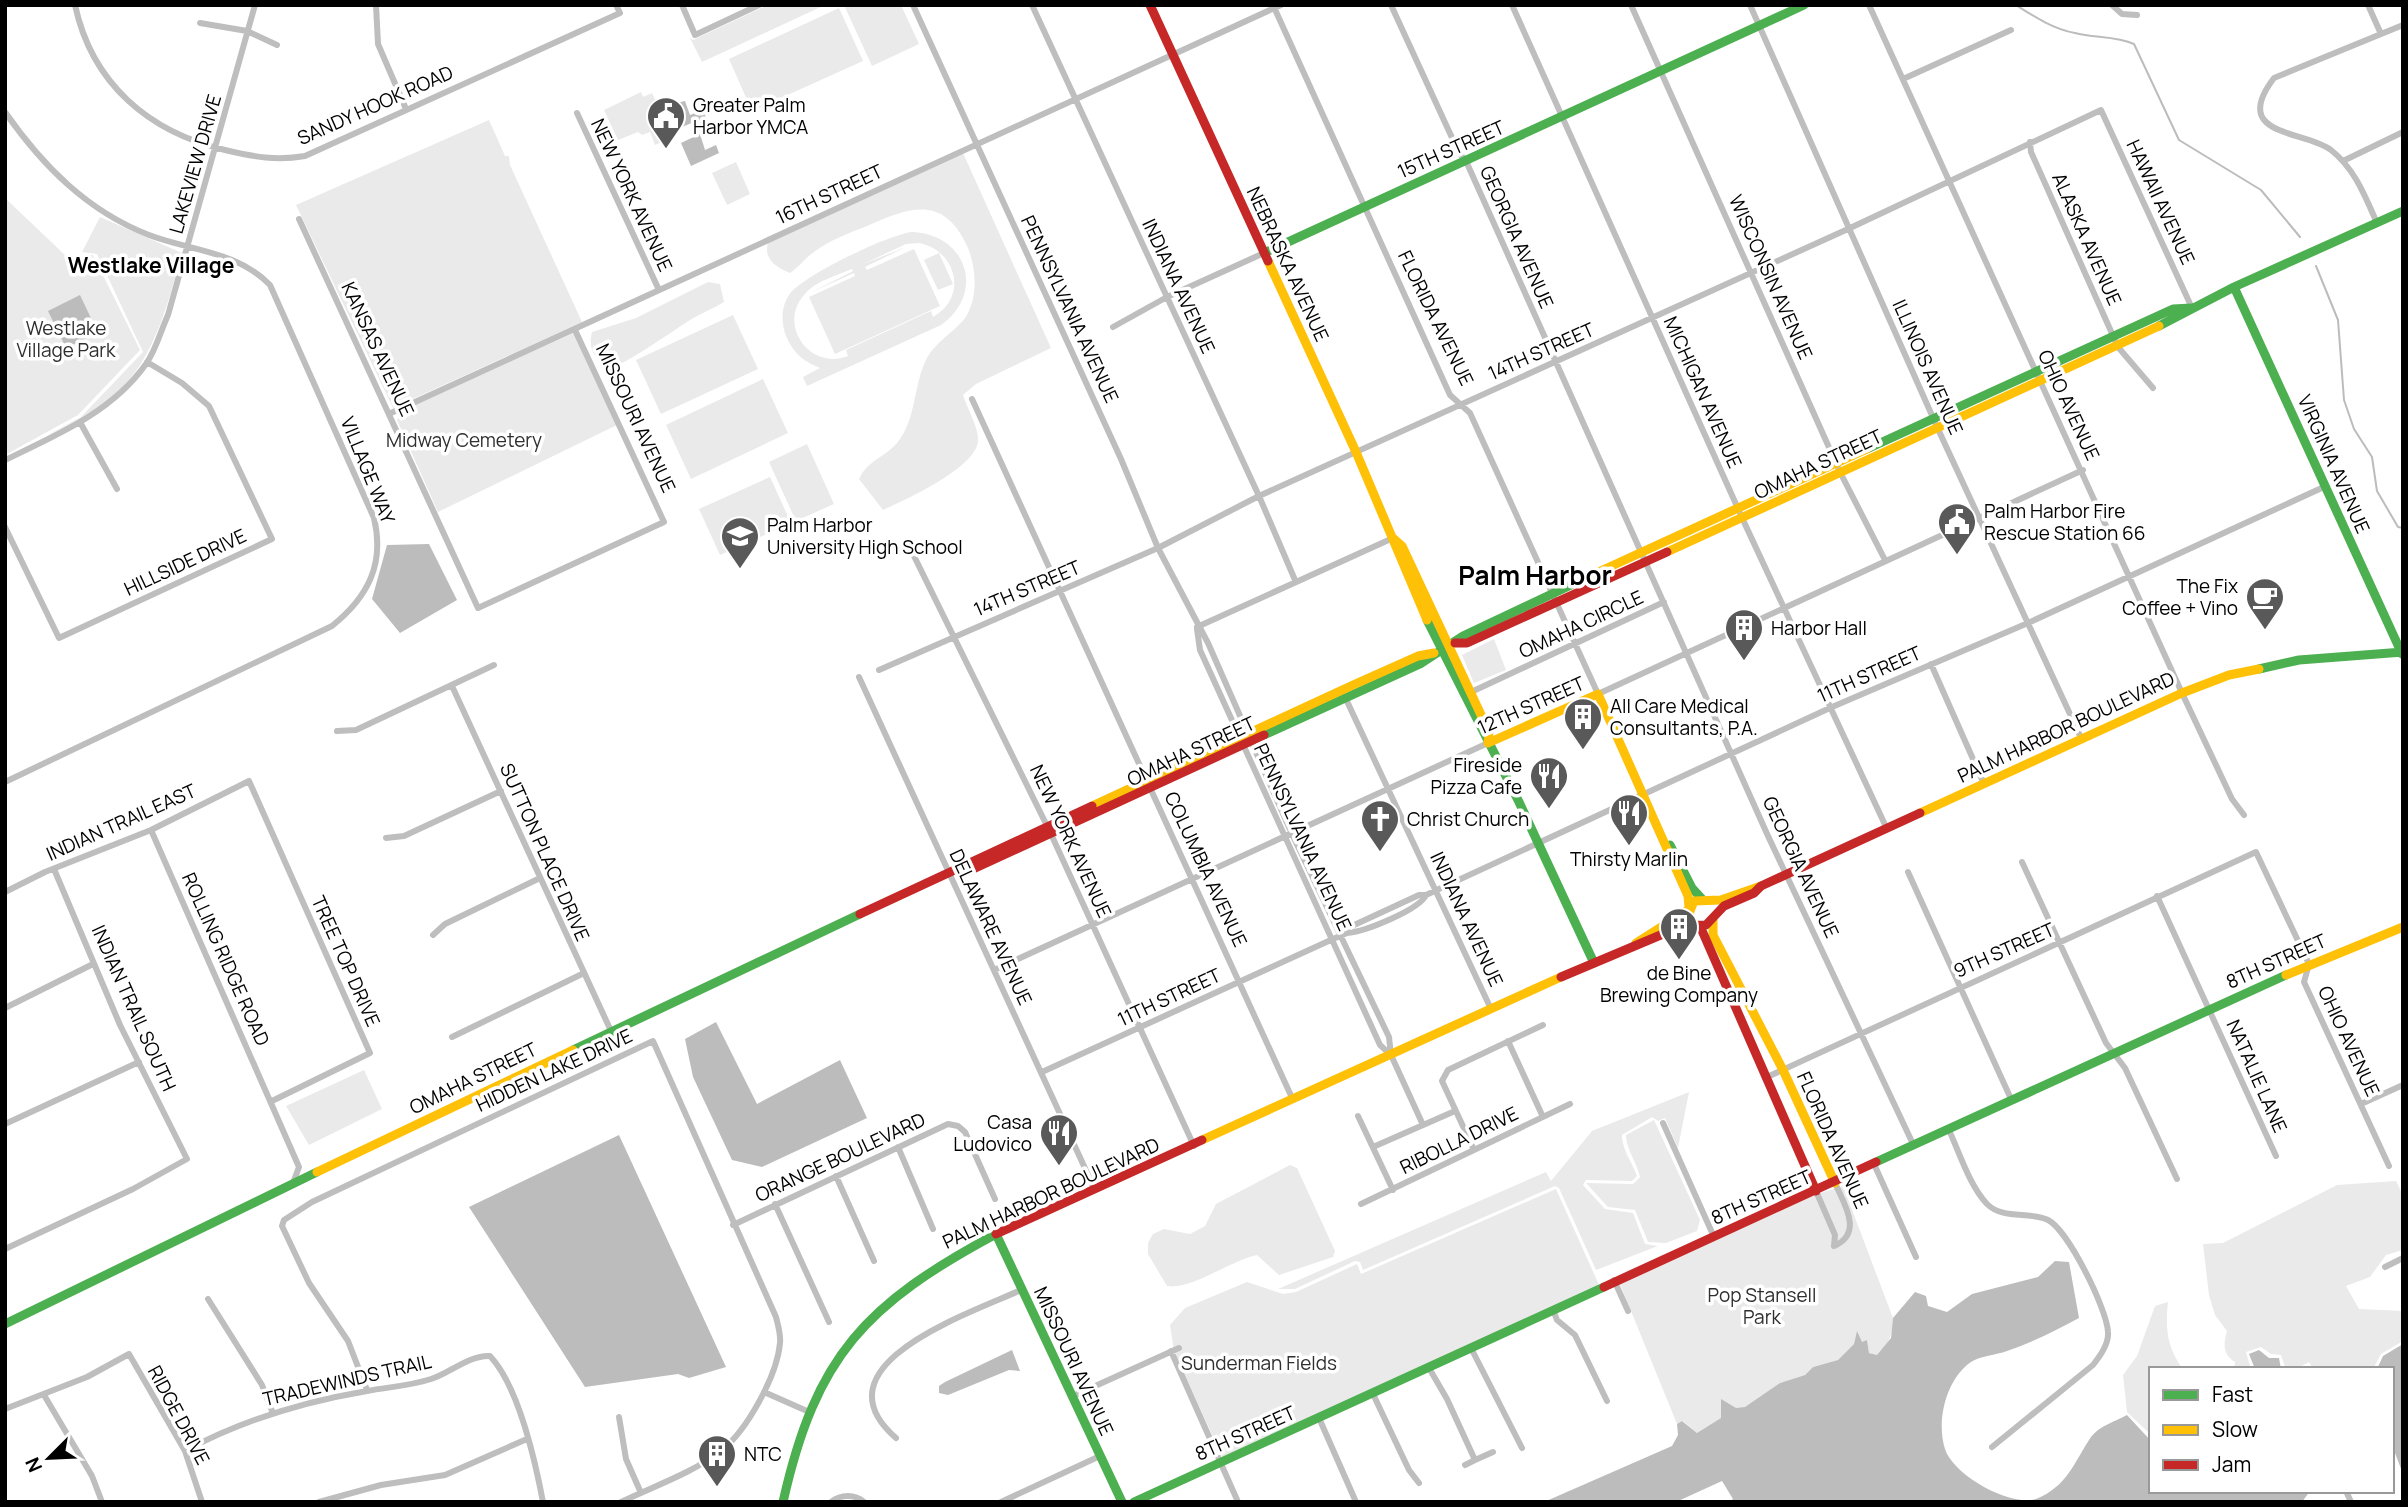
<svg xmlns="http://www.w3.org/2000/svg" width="2408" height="1507" viewBox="0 0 2408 1507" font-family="Manrope,sans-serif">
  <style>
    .green { fill: #eaeaea; fill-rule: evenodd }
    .water { fill: #bcbcbc }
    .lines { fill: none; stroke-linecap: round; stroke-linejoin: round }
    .stream { stroke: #bcbcbc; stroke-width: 2 }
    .street { stroke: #bebebe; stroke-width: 6 }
    .fast { stroke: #4caf50; stroke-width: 9 }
    .slow { stroke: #ffc107; stroke-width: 9 }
    .jam { stroke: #c62828; stroke-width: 9 }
    .labels { text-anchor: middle; stroke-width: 7; stroke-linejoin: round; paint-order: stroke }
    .street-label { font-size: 19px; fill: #000; stroke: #fff }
    .poi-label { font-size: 19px; fill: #000; stroke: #fff; text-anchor: start }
    .park-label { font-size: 19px; fill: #2f2f2f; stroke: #fff }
    .neighbourhood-label { font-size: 21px; font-weight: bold; fill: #000; stroke: #fff }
    .district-label { font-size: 26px; font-weight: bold; fill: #000; stroke: #fff }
  </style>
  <rect width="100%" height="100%" fill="#fff"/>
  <path class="green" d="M768,5h57l-123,57 -12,-24 3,2z
    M844,5h57l18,39 -47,22z
    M839,8l24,53 -111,50 -23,-52z
    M641,92l2,5 9,-4 20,45 -17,7 -5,-13 -8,3 -4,-3 -20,8 -14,-30z
    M489,120l16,36h4l1,9 72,157 -189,86 -97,-203z
    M963,153l88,195 -75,36 -13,11c4,13 16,33 15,46 -2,27 -73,59 -95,69l-24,-31c9,-19 25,-21 38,-36 20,-24 16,-59 30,-85 10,-18 32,-29 40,-43 11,-20 9,-47 1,-67 -24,-54 -58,-41 -101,-22 -18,7 -37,14 -53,26 -9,6 -15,15 -24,21 -13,-5 -27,-14 -22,-30z
    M736,162l14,32 -23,11 -15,-32z
    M5,198l61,58 27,-1 47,95 -62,65 -73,40z
    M100,217l82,36c-10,35 -20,76 -39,107 -20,35 -62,60 -97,76l35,-19 62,-65 -46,-98 -15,-2z
    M912,232c55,2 74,61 29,93l-134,61 -4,-9 17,-9c-16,-6 -27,-15 -34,-32 -5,-13 -5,-29 3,-41 12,-19 101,-61 123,-63zM919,243c37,7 50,54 14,74l-2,-6 -85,39 2,6c-37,15 -71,-30 -44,-61 11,-14 32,-19 48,-26l1,2 -41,21 42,-19 1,3 -46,21 26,57 105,-48 -26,-57 -47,21 -2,-3 41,-20 -43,17 43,-20z
    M939,253l14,31 -15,6 -14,-30z
    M708,282l12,2 4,18c-11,7 -23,11 -34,18 -25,16 -48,33 -75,47 -18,-5 -28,-15 -23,-35l44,-14z
    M733,315l25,54 -97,45 -25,-54z
    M576,332l43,92 -181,88 -41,-92 7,-11z
    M763,379l25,54 -97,46 -25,-54z
    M807,444l27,60 -38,17 -27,-59z
    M770,477l21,46 -71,32 -21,-46z
    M1494,639l12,31 -32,13 -12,-28z
    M364,1070l18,39 -73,36 -23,-39z
    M1689,1092l-11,56 -13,-30 -7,3 -6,-4 -30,18c0,15 10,27 15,41l-5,5 -46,-1 -3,5 22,24 28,4 12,31 13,2 -62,24 -37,-82 -4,-2 -192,84 -3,-8 -5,-1 -60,28h-17l268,-117 5,9 41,-50z
    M1654,1120l46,100 -3,11 -31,12 -18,-1 -13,-32 -27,-3 -22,-24 47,1 7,-7c-3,-14 -14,-28 -14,-42z
    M1290,1165l7,3 38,83 -2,6 -54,18 -22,-20c-28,6 -65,35 -90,31l-19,-32v-11l5,-9 11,-5 26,5 15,-8 11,-22z
    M2396,1181l7,14v55l-17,5 -16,22 -24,9 13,23 44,2v30l-22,13 -8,15h-60l-4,-7 -13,7 -11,-2 -4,-12 -10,-1 -10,-7 -15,5 5,17h-17l1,-7c-12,-7 -12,-18 -8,-31l-12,-16 -6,-20 -6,-51 20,-1 114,-58z
    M1843,1186l50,132c-1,16 -3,26 -16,37l-8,-2 -2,-13 -5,3 -5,-11 -3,12 -16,16 -25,7 -8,8 -25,8 -18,15 -17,9 -9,2 -39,24 -14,-12 -6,3 -57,-140 194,-89z
    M1556,1189l43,96 -376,174 -49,-108 -4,-26 15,-17 62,-26 36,12 13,-2 61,-28 4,10z
    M2168,1302c-3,26 -1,46 15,67h-32v66l-24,-23 -4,-37 14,-19 18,-50z"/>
  <path class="water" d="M685,101l5,14 12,-5 4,7 -24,10 -10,-16 4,-8z
    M700,134l5,16 11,-5 3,8 -28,13 -10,-23z
    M80,295l18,38 -32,15 -18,-37z
    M429,544l28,56 -57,33 -28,-34 15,-54z
    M716,1022l41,82 83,-44 27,58 -105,49 -30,-7 -39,-83 -8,-38z
    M619,1135l107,232 -37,11 -11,-4 -93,13 -116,-180z
    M2055,1261l14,1 10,56c-24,13 -46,24 -72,33 -11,4 -27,5 -36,11 -25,17 -35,59 -26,87 8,26 65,58 91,50 32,-13 38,-37 55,-62 8,-11 25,-16 36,-22l24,26v50h159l-8,11h-573l4,-3 -11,-18 -46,21h-132l128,-56 6,-11 -1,-11 5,-3 15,12 24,-15v-19l15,9 9,-1 35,-24 25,-8 8,-8 25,-7 16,-16 3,-13 5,11 5,-2 2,13 8,2 14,-17 2,-20 22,-26 11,4 2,10 19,6 25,-18 66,-17z
    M2403,1344v130l-8,-21 -3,1v-85h-15l6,-13z
    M1012,1350l8,21 -11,-1 -61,25 -9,-2v-7l6,-4z
    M2259,1350l10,8h10l2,11h-26l-6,-15z"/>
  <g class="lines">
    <path class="stream" d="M2016,5c19,12 37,24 59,28 19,5 41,3 59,11l45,96 82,50 39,47
      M2316,266l22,54 6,80 10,29 18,28 5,34 21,36 5,1"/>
    <path class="street" d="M75,5c17,79 74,127 150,145 29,7 52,11 80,6l315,-143 -4,-8
      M376,5l2,39 28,65
      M682,5l13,30 64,-30
      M913,5l208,454 37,89 50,95 84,191 97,203 2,18
      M1032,5l227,491 36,84
      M1273,5l177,390 20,18 128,281 485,-224
      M1391,5l68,148 7,8 302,675 145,308
      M1512,5l232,517 143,307
      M1631,5l209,467 45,88
      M1750,5l188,424 144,311
      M1869,5l313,688 50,106 12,16
      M2112,5l10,9 15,1
      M2368,5l13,29
      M200,23l47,8 30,14
      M1903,79l108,-49
      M5,112c37,53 82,99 144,123 42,16 88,16 121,50l104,233c11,46 -6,79 -42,108l-327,156
      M577,113l82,177
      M2030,142l1,10 87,195 35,41
      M2343,161l60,-29
      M299,219l179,389 186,-86 -89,-192
      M2377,223c-12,-27 -22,-54 -46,-73 -26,-20 -102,-13 -57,-72l129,-53
      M1113,327l54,-30 97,-44
      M972,399l321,701
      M391,413l890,-408
      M81,424l36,65
      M5,460c52,-25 107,-48 141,-96 10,-14 15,-34 22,-49l87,-310
      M5,527l54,111 213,-99 -63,-133 -27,-23 -35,-21
      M912,552l139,282 143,312
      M1197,627l196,-89
      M1197,629l3,21 180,395 11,10 32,70
      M1931,664l53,120
      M879,670l279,-122 101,-52 589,-267 253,-119 91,198
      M859,677l236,513
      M452,686l159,345
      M1469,693l195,-91
      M1345,697l146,312
      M337,731l19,-1 138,-65
      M151,830l148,337 -6,16
      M386,838l18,-2 97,-45
      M2022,862l84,181 19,25 52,111
      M1908,872l103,227
      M5,892l40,-20 106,-42 98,-49 121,272 -98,48
      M2157,896l119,260
      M1347,933c17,-1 72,-23 79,-38
      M433,935l12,-11 95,-46
      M994,970l494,-227
      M5,1008l88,-44
      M452,1037l130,-63
      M1508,1041l35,76
      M1042,1072l291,-133 14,-6 5,-7 67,-31h7l406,-188 196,-84 298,-137
      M1765,1078l491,-226 53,112 -5,18 85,184
      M2361,1104l42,-19
      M1358,1116l35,74
      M1663,1123l51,114
      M5,1124l134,-62
      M1948,1128c11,23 21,57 39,76 16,16 42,7 61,16 20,10 59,89 60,112 1,12 -8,24 -15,33l-101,82
      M898,1147l35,82
      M1373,1147l82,-36
      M1474,1150l-32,-69 6,-11 95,-45
      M1874,1164l42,93
      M836,1176l38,85
      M1816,1191l19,44 -1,11
      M775,1204l54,118
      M1361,1204l209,-100
      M733,1225l215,-101 10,2 7,6 30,67
      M1834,1246c30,-13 10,-42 1,-63
      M5,1249l128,-60 54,-30 -67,-134 -66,-156
      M2385,1267l18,-9
      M1614,1280l14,31
      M208,1299l54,86 10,26
      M1553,1310l4,10 18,15 32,66
      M1471,1348l51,100
      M1171,1351l67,151
      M1429,1368l18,31 28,61 -10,5
      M367,1390l-19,-49 -39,-58 -27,-57 2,-6 28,-18 341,-161 123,276c2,8 5,18 4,26 -3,33 -33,87 -58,107 -29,23 -68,36 -101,52
      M764,1392l43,19
      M1373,1394l36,76 10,13
      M44,1395l48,81 10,26
      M1071,1397l108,-49
      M5,1409l82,-32 42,-23 56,97 17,51
      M619,1417l7,42 15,34
      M1319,1418l37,84
      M896,1438c-84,-73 75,-125 125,-148
      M185,1451c57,-31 117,-49 182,-60 21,-4 43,-5 64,-12 19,-6 38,-24 59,-23 29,31 45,104 53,146
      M1475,1460l18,-8
      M2346,1491l5,11
      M319,1502l62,-17 64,-10 82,-36
      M831,1502c10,-8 24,-8 33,0
      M1001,1502l99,-46"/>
    <path class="fast" d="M1264,253l540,-248
      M2234,287l168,367
      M2159,326l75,-39 169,-76
      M1867,449l306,-140 19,-1
      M1427,620l92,182 75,161
      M2259,669l40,-9 104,-8
      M1264,735l156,-71 43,-28 129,-61
      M1670,845l22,43 10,11
      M573,1050l287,-136
      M1876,1162l410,-187
      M996,1234l126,268
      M5,1324l312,-152
      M783,1502c33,-147 83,-198 213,-268
      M1134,1502l470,-215"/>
    <path class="slow" d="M1268,261l88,191 71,168
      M1393,538l9,8 87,186 -1,11
      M1667,552l492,-226
      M1592,575l275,-126
      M1488,743l110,-49 90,202 1,11
      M1092,806l261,-121 65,-29 16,-3
      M1920,813l262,-120 47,-18 30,-6
      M1713,920v15l70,135 52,113
      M1697,926l-9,-10 6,-15 27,-1 40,-14
      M1636,943l52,-33
      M2286,975l117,-48
      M1202,1140l359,-163
      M317,1172l256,-122"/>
    <path class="jam" d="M1150,5l118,256
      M1455,643h12l200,-91
      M959,870h12l293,-135
      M860,914l232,-108
      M1700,926l116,265
      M1561,977l121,-51 24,-1 18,-19 30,-13 7,-7 159,-73
      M996,1234l206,-94
      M1604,1287l272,-125"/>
  </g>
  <defs>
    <symbol id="civic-pin" viewBox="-11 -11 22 30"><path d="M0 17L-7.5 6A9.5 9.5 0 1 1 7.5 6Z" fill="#595959" stroke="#fff"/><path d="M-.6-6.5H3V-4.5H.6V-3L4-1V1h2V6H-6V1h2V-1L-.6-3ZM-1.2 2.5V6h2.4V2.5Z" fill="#fff"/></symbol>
    <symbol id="school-pin" viewBox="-11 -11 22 30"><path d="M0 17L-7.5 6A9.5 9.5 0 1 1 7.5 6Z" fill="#595959" stroke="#fff"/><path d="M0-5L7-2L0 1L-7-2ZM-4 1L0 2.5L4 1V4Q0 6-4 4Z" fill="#fff"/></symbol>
    <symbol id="cafe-pin" viewBox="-11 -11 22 30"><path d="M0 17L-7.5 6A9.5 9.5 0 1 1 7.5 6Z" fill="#595959" stroke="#fff"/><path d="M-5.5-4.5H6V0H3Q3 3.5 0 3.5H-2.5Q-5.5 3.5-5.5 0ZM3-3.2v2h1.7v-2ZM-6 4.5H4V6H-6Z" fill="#fff"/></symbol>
    <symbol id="building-pin" viewBox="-11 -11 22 30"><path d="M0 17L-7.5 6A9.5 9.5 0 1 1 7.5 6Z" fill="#595959" stroke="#fff"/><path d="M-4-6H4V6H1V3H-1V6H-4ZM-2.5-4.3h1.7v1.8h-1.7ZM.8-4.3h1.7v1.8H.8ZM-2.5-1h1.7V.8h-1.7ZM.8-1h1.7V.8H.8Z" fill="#fff"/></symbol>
    <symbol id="restaurant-pin" viewBox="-11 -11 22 30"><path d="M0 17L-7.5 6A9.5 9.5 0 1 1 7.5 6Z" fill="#595959" stroke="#fff"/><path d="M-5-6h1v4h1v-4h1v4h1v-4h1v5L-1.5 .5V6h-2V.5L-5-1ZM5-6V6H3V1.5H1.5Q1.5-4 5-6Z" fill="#fff"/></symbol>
    <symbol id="church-pin" viewBox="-11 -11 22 30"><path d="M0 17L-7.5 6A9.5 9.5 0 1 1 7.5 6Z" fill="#595959" stroke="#fff"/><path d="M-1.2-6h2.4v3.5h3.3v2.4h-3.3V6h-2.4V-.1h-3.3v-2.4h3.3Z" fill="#fff"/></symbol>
  </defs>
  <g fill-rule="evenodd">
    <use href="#civic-pin" x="644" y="94" width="44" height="60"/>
    <use href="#civic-pin" x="1935" y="500" width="44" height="60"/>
    <use href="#school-pin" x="718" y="514" width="44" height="60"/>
    <use href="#cafe-pin" x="2243" y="575" width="44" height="60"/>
    <use href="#building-pin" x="1722" y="606" width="44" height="60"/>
    <use href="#building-pin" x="1561" y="695" width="44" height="60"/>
    <use href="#restaurant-pin" x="1527" y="754" width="44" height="60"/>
    <use href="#restaurant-pin" x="1607" y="791" width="44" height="60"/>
    <use href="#church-pin" x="1358" y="797" width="44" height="60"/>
    <use href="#building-pin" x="1657" y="905" width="44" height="60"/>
    <use href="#restaurant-pin" x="1037" y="1111" width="44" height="60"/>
    <use href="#building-pin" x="695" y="1432" width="44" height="60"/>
  </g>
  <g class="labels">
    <g class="street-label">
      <text transform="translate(375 105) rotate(-24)" y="7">SANDY HOOK ROAD</text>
      <text transform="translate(1451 149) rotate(-24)" y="7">15TH STREET</text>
      <text transform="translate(195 164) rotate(-74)" y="7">LAKEVIEW DRIVE</text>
      <text transform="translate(829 194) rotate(-25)" y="7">16TH STREET</text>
      <text transform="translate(632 195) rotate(65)" y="7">NEW YORK AVENUE</text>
      <text transform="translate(2161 202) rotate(65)" y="7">HAWAII AVENUE</text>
      <text transform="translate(1517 237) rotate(66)" y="7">GEORGIA AVENUE</text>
      <text transform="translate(2087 239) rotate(66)" y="7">ALASKA AVENUE</text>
      <text transform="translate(1288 264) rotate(65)" y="7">NEBRASKA AVENUE</text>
      <text transform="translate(1771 277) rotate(66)" y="7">WISCONSIN AVENUE</text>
      <text transform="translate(1179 286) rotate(65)" y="7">INDIANA AVENUE</text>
      <text transform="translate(1070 309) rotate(65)" y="7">PENNSYLVANIA AVENUE</text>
      <text transform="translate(1436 318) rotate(64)" y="7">FLORIDA AVENUE</text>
      <text transform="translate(378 349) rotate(65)" y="7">KANSAS AVENUE</text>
      <text transform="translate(1541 351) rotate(-24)" y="7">14TH STREET</text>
      <text transform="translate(1928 367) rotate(66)" y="7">ILLINOIS AVENUE</text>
      <text transform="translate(1703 392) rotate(66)" y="7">MICHIGAN AVENUE</text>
      <text transform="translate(2069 405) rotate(65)" y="7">OHIO AVENUE</text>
      <text transform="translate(636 418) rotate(65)" y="7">MISSOURI AVENUE</text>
      <text transform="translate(1818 464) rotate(-25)" y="7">OMAHA STREET</text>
      <text transform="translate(2334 464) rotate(66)" y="7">VIRGINIA AVENUE</text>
      <text transform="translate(368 470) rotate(68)" y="7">VILLAGE WAY</text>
      <text transform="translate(185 562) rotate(-25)" y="7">HILLSIDE DRIVE</text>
      <text transform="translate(1027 588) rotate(-23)" y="7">14TH STREET</text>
      <text transform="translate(1581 624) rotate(-25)" y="7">OMAHA CIRCLE</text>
      <text transform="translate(1869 674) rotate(-24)" y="7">11TH STREET</text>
      <text transform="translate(1531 705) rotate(-24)" y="7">12TH STREET</text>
      <text transform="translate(2066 727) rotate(-25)" y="7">PALM HARBOR BOULEVARD</text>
      <text transform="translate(1191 751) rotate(-25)" y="7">OMAHA STREET</text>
      <text transform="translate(121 822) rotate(-24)" y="7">INDIAN TRAIL EAST</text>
      <text transform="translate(1303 837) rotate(65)" y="7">PENNSYLVANIA AVENUE</text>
      <text transform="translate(1071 841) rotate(65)" y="7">NEW YORK AVENUE</text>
      <text transform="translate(545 852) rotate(66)" y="7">SUTTON PLACE DRIVE</text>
      <text transform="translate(1801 867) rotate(65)" y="7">GEORGIA AVENUE</text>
      <text transform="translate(1206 869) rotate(65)" y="7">COLUMBIA AVENUE</text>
      <text transform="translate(1467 919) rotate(65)" y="7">INDIANA AVENUE</text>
      <text transform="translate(991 927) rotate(65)" y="7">DELAWARE AVENUE</text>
      <text transform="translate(2004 950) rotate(-24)" y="7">9TH STREET</text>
      <text transform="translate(226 959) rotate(66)" y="7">ROLLING RIDGE ROAD</text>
      <text transform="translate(346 961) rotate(66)" y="7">TREE TOP DRIVE</text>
      <text transform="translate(2276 961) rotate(-24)" y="7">8TH STREET</text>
      <text transform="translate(1169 997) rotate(-25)" y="7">11TH STREET</text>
      <text transform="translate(134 1008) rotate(66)" y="7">INDIAN TRAIL SOUTH</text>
      <text transform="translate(2349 1041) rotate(65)" y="7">OHIO AVENUE</text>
      <text transform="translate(554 1070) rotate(-25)" y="7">HIDDEN LAKE DRIVE</text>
      <text transform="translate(2257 1076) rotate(66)" y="7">NATALIE LANE</text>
      <text transform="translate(473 1078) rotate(-26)" y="7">OMAHA STREET</text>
      <text transform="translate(1459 1140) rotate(-26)" y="7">RIBOLLA DRIVE</text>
      <text transform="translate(1833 1140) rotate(66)" y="7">FLORIDA AVENUE</text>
      <text transform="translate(840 1157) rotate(-25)" y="7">ORANGE BOULEVARD</text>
      <text transform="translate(1051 1193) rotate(-25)" y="7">PALM HARBOR BOULEVARD</text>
      <text transform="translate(1761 1197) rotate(-24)" y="7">8TH STREET</text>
      <text transform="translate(1074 1361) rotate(65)" y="7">MISSOURI AVENUE</text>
      <text transform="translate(347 1380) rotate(-13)" y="7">TRADEWINDS TRAIL</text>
      <text transform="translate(179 1415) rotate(62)" y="7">RIDGE DRIVE</text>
      <text transform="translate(1245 1433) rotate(-24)" y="7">8TH STREET</text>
    </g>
    <g class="poi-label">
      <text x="693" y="112">Greater Palm<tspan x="693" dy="22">Harbor YMCA</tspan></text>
      <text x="1984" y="518">Palm Harbor Fire<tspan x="1984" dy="22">Rescue Station 66</tspan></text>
      <text x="767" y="532">Palm Harbor<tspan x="767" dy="22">University High School</tspan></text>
      <text x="2238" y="593" text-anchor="end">The Fix<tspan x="2238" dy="22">Coffee + Vino</tspan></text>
      <text x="1771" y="635">Harbor Hall</text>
      <text x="1610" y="713">All Care Medical<tspan x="1610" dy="22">Consultants, P.A.</tspan></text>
      <text x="1522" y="772" text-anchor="end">Fireside<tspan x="1522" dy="22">Pizza Cafe</tspan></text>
      <text x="1407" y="826">Christ Church</text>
      <text x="1629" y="866" text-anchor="middle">Thirsty Marlin</text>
      <text x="1679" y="980" text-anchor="middle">de Bine<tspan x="1679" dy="22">Brewing Company</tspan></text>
      <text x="1032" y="1129" text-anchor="end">Casa<tspan x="1032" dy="22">Ludovico</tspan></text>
      <text x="744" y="1461">NTC</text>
    </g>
    <g class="park-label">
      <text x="66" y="335">Westlake<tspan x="66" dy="22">Village Park</tspan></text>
      <text x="464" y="447">Midway Cemetery</text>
      <text x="1762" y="1302">Pop Stansell<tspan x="1762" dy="22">Park</tspan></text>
      <text x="1259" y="1370">Sunderman Fields</text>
    </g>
    <g class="neighbourhood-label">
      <text x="151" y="273">Westlake Village</text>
    </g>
    <g class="district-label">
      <text x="1535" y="585">Palm Harbor</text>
    </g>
  </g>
  <rect width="2408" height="1507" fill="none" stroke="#000000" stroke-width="14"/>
  <rect x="2149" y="1367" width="245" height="126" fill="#ffffff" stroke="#999999" stroke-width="2"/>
  <rect x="2163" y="1390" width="35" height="10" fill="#4caf50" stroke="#999999" stroke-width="2"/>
  <text x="2212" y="1402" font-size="21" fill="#000000">Fast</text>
  <rect x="2163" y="1425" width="35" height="10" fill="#ffc107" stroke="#999999" stroke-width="2"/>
  <text x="2212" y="1437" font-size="21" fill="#000000">Slow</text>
  <rect x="2163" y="1460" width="35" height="10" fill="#c62828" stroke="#999999" stroke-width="2"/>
  <text x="2212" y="1472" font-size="21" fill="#000000">Jam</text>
  <g transform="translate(49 1458) rotate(246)" stroke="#ffffff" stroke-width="5" paint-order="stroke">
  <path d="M0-5L12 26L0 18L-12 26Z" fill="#000000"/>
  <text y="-10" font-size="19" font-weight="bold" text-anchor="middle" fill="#000000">N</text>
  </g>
</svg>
